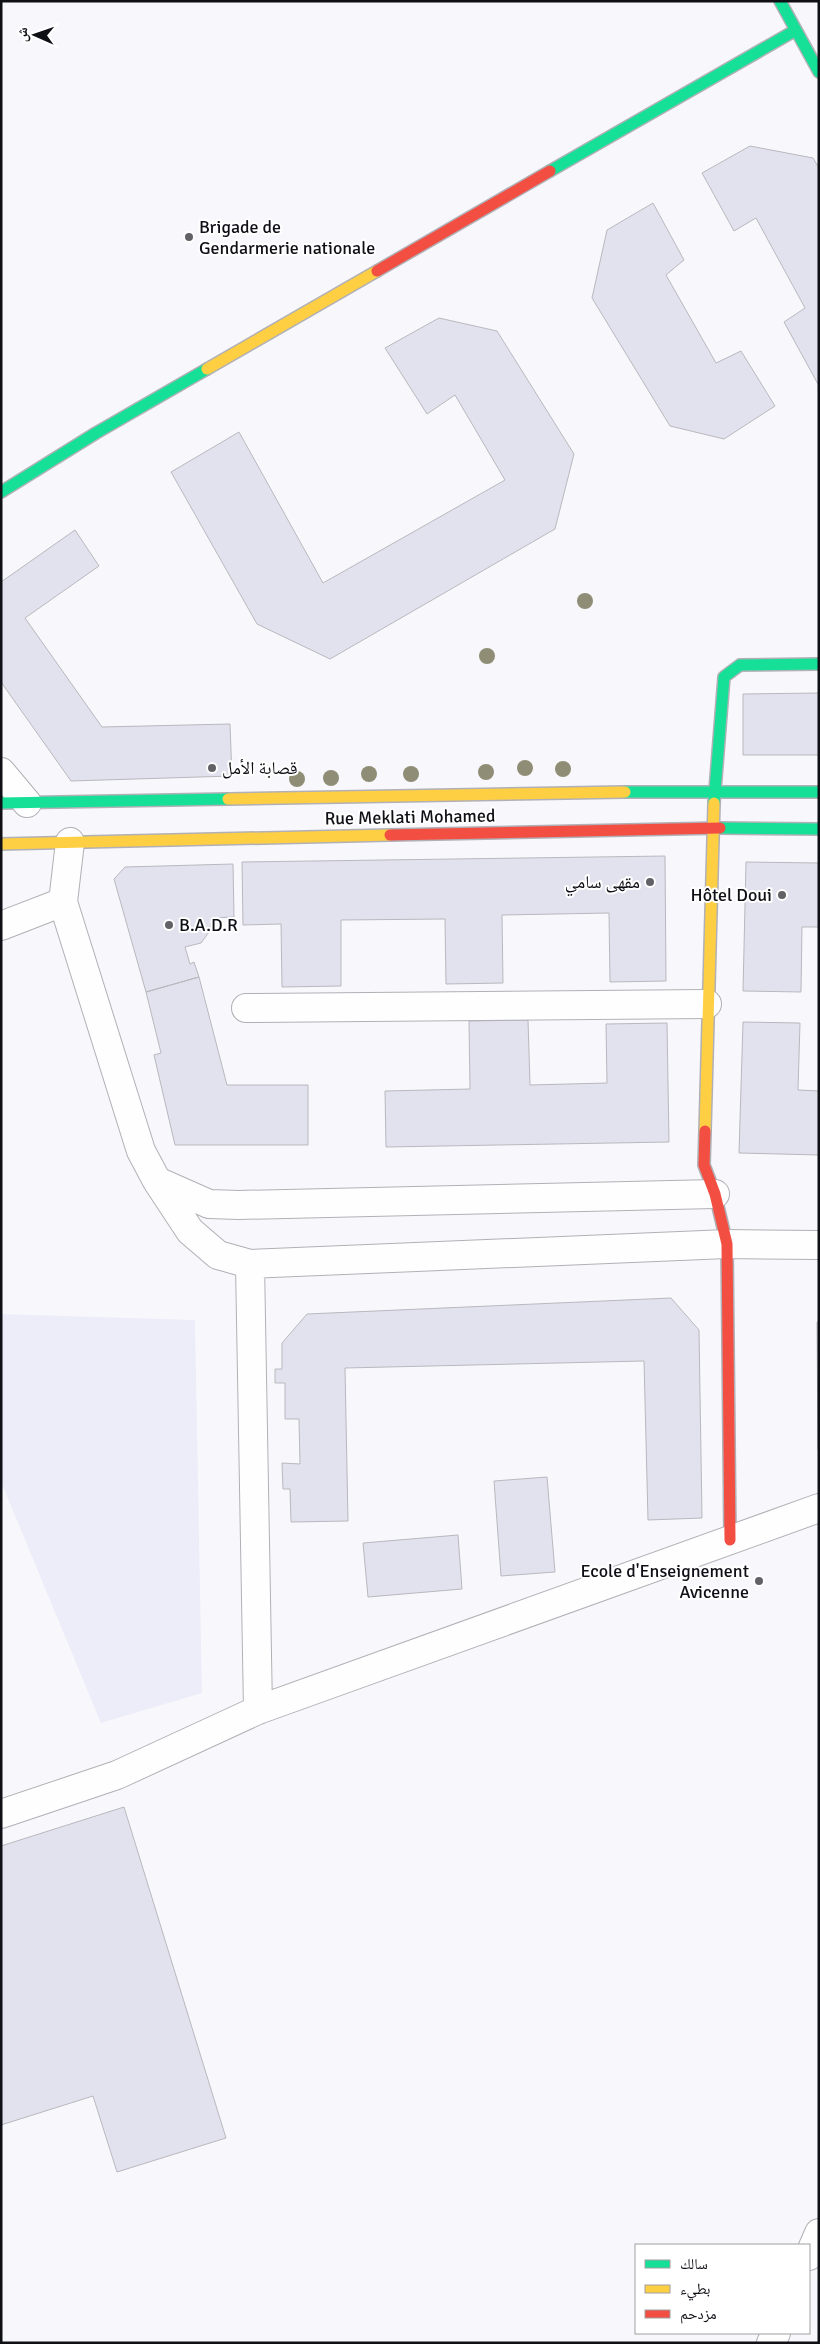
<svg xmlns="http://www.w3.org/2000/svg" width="820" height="2344" viewBox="0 0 820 2344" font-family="Signika,'Noto Naskh Arabic',sans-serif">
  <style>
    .built { fill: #ededf9 }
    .building { fill: #e2e1ee; stroke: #b9b8be }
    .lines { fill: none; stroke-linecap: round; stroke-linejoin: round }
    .street-casing { stroke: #b1b0b6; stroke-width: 30 }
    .fast-casing { stroke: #b1b0b6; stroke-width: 14 }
    .slow-casing { stroke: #b1b0b6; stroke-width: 14 }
    .jam-casing { stroke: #b1b0b6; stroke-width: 14 }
    .street { stroke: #fefeff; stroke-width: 28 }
    .fast { stroke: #16e098; stroke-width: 11 }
    .slow { stroke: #ffcf43; stroke-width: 11 }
    .jam { stroke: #f24e42; stroke-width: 11 }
    .tree { fill: #8f8d75 }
    .poi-dot { fill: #616166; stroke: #fff; stroke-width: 2 }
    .labels { text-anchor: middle; stroke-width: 4; stroke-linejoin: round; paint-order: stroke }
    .poi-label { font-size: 18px; fill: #0f0f16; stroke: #fff; text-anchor: start }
    .street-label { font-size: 18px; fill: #0f0f16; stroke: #fff }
  </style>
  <rect width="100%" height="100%" fill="#f8f8fc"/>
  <path class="built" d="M1,1314l194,6 7,373 -101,30 -100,-241z"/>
  <path class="building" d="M750,146l63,12 6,10v218l-35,-64 21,-14 -49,-90 -22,13 -32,-58z
    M653,203l31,57 -18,15 50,88 25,-12 34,55 -51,33 -54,-13 -78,-128 15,-68z
    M439,318l58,13 77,123 -19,75 -225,130 -73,-35 -86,-152 68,-40 84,151 182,-103 -50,-85 -28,19 -42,-66z
    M75,530l24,36 -74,52 77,109 128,-3 2,52 -161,5 -70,-99v-100z
    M819,693v62h-76v-61z
    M665,856l1,125 -56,1 -1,-69 -107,2 1,68 -57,1 -1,-65 -104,1v66l-59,1 -1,-63 -38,1 -1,-63z
    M746,862l73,1v64h-17l-1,65 -58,-1z
    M233,864l1,53 -21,1 -4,14 -8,11 -16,4 5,17 4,-2 5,15 -53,15 -32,-113 11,-12z
    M199,977l28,108h81v60h-133l-21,-90 7,-2 -15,-61z
    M528,1020l2,65 77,-2 -1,-59 61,-1 2,119 -283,5 -1,-56 85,-2 -1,-68z
    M743,1022l57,1 -2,67 21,1v64l-80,-2z
    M671,1298l28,32 3,188 -54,2 -4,-159 -299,7 3,153 -57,1 -1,-33h-7l-1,-26 18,1 -1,-45h-14v-36h-10v-14h7v-26l25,-29z
    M817,1322h2v127h-1z
    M547,1477l8,95 -54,4 -7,-95z
    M458,1535l4,54 -94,8 -5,-54z
    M124,1807l102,331 -109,34 -24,-76 -92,29v-279z"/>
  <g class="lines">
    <defs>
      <path id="street" d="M1,772l26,31
        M70,842l-7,60 78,249 16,30 52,23 30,1 476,-11
        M1,926l62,-24
        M246,1008l461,-4
        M157,1181l33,50 28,24 32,9 477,-20 92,1
        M250,1264l8,446
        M1,1814l116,-39 141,-65 561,-202
        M809,2256l10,-23
        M771,2343l5,-10"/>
      <path id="fast" d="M780,1l39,71
        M550,171l246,-141
        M1,492l95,-59 111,-64
        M625,792h194
        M1,803l227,-4
        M714,803l10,-126 16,-12 79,-1
        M720,828l99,1"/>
      <path id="slow" d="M207,369l170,-98
        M228,799l397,-7
        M1,844l389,-9
        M705,1131l9,-328"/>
      <path id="jam" d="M377,271l173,-100
        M390,835l330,-7
        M705,1131l-1,34 11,29 12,50 3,296"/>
    </defs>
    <use href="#street" class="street-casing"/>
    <use href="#fast" class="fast-casing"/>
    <use href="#slow" class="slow-casing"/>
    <use href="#jam" class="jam-casing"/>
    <use href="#street" class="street"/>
    <use href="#fast" class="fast"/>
    <use href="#slow" class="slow"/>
    <use href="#jam" class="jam"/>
  </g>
  <g class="tree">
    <circle cx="585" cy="601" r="8"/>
    <circle cx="487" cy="656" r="8"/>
    <circle cx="525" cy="768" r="8"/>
    <circle cx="563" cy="769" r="8"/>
    <circle cx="486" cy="772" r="8"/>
    <circle cx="369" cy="774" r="8"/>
    <circle cx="411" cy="774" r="8"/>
    <circle cx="331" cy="778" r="8"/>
    <circle cx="297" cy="779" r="8"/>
  </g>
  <g class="poi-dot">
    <circle cx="189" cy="237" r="5"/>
    <circle cx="212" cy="768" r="5"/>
    <circle cx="650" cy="882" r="5"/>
    <circle cx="782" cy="895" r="5"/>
    <circle cx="169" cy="925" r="5"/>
    <circle cx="759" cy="1581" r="5"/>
  </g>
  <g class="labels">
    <g class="poi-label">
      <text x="199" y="233">Brigade de<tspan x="199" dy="21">Gendarmerie nationale</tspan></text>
      <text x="222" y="774">قصابة الأمل</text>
      <text x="640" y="888" text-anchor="end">مقهى سامي</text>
      <text x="772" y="901" text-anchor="end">Hôtel Doui</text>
      <text x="179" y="931">B.A.D.R</text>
      <text x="749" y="1577" text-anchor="end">Ecole d'Enseignement<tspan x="749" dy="21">Avicenne</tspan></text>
    </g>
    <g class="street-label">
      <text transform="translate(410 817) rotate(-1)" y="6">Rue Meklati Mohamed</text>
    </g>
  </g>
  <rect width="820" height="2344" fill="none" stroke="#0f0f16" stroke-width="5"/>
  <rect x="635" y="2244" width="175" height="90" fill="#ffffff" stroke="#9f9fa2"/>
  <rect x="645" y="2260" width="25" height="8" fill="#16e098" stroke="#9f9fa2"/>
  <text x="680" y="2269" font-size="15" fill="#0f0f16">سالك</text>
  <rect x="645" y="2285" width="25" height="8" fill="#ffcf43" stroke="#9f9fa2"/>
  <text x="680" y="2294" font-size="15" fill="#0f0f16">بطيء</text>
  <rect x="645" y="2310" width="25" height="8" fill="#f24e42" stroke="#9f9fa2"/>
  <text x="680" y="2319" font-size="15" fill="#0f0f16">مزدحم</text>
  <g transform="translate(35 35) rotate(272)" stroke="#ffffff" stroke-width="4" paint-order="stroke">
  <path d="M0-4L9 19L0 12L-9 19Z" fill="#0f0f16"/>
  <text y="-8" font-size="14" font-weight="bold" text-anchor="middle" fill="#0f0f16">ش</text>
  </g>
</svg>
